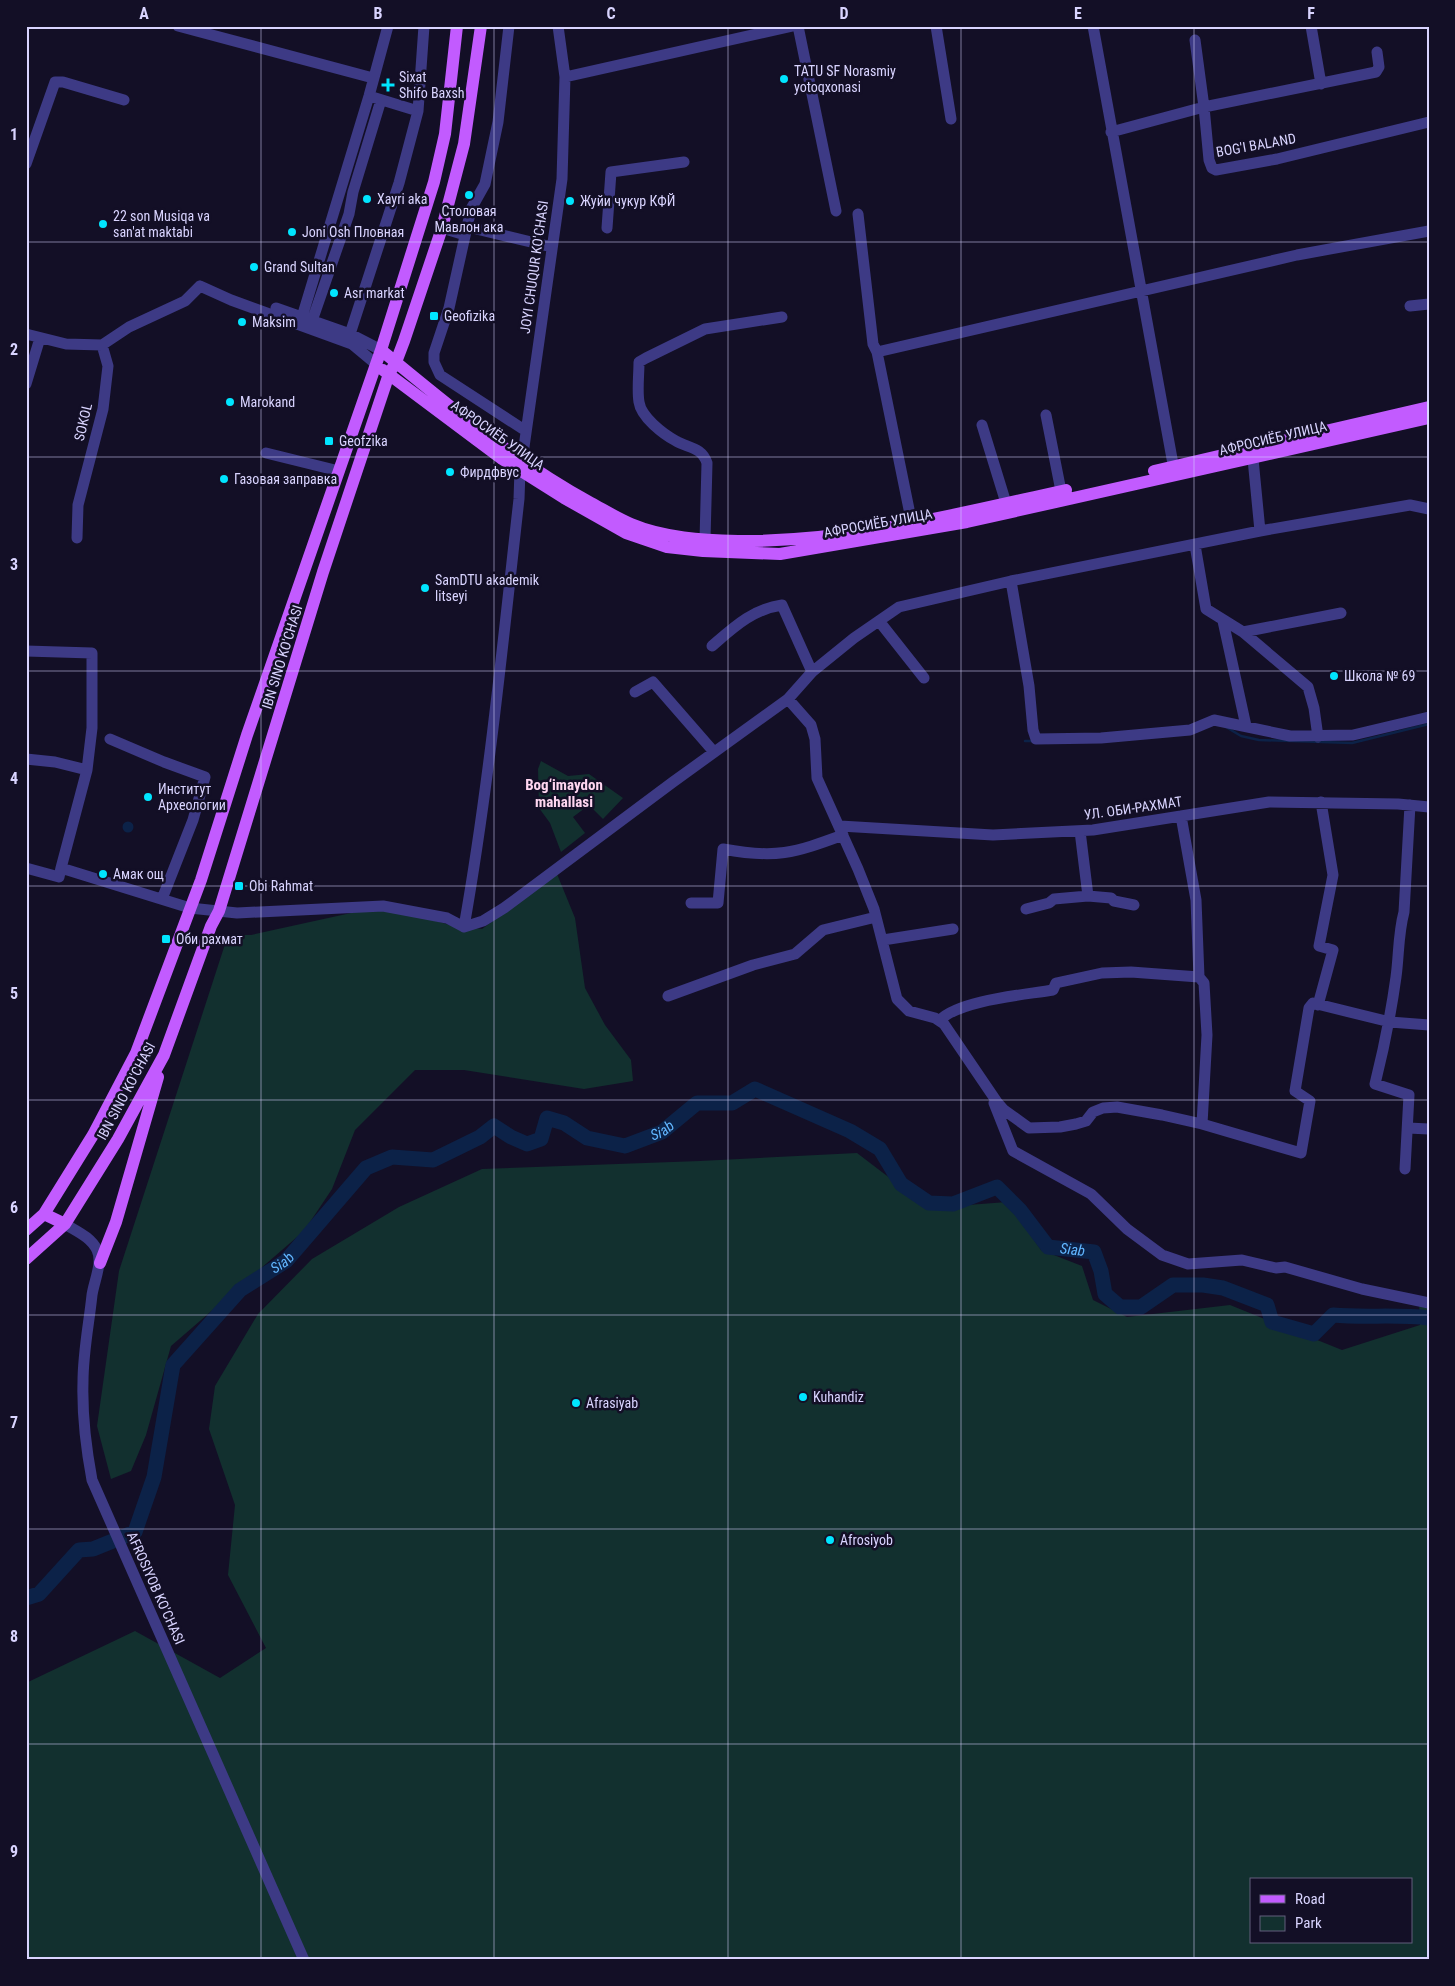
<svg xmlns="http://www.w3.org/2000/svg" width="1455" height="1986" viewBox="0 0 1455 1986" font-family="'Roboto Condensed',sans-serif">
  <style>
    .green { fill: #12302f; fill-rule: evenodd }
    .water { fill: #0c2248 }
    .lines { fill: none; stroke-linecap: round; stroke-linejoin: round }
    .stream { stroke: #0c2248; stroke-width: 2.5 }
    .river { stroke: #0c2248; stroke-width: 15 }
    .minor { stroke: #3d3a85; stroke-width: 11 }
    .major { stroke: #c25bff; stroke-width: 12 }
    .grid { fill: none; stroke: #d9d4ff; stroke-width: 1; stroke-opacity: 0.55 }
    .poi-dot { fill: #00e5ff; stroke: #130f26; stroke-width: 2 }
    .labels { text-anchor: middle; stroke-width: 5; stroke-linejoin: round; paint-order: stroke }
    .poi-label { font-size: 14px; fill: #d9d4ff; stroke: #130f26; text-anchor: start }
    .street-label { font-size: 14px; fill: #d9d4ff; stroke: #130f26 }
    .neighbourhood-label { font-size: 15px; font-weight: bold; fill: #ffd6f0; stroke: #130f26 }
    .water-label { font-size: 15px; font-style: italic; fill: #62b6ff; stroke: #130f26 }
    .neatline { fill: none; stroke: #d9d4ff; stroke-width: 2 }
    .grid-label { font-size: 16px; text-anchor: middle; font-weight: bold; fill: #d9d4ff }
  </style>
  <rect width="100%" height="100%" fill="#130f26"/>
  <path class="green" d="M541,761l27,15 21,-2 34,24 -20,21 -14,-14 -16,12 12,16 -24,19 -11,-29 -11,-15 -1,-39z
    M557,874l18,44 10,70 20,37 26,35 2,21 -49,8 -120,-19h-49l-60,60 -23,59 -28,42 -133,115 -25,89 -15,36 -20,8 -14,-53 22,-155 109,-336h23l132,-29 67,19 32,4z
    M857,1153l72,55 78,-6 34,48 41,16 11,34 34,17 103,-12 112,45 78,-25 -1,-23 10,2v656h-1403v-277l109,-52 85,47 46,-30 -38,-73 7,-70 -26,-76 6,-43 43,-72 54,-55 87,-52 83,-38 218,-8zM1251,1880h160v62h-160z"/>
  <path class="water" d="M122.5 827a5.5 5.5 0 1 1 11 0a5.5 5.5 0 1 1-11 0Z"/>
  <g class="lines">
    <path class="stream" d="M1226,727l15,9 18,4 93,3 77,-19
      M1025,741h9"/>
    <path class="river" id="s1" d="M26,1598l13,-4 40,-44 14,-1 42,-17 19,-55 19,-112 67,-75 46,-29 80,-93 26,-11 41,3 47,-23 14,-11 17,11 16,7 14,-5 6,-21 17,5 23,15 38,8 37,-14 35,-29h35l23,-14 95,42 30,18 21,35 28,19 24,1 44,-17 23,23 28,37 46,5 7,19 4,23 15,13h21l32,-22h30l20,3 44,17 5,17 42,12 19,-19c32,3 64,-1 96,3"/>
    <path class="minor" d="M178,26l195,52
      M509,26l-11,96 -13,62 -14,25 -22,99 -15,45v9l6,13 86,56
      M798,26l38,185
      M936,26l15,93
      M1093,26l82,449
      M1311,26l10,58
      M1195,40l9,67 172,-35 3,-5 -2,-15
      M565,77l228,-51
      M418,111l6,-85
      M1111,132l93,-25 5,53 3,8 4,2 61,-11 152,-37
      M26,164l29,-82h8l61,18
      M858,214l15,130 4,8 35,172
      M468,227l84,20
      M442,228l23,7
      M607,228l4,-56 73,-10
      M200,286l31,14 121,44 24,20
      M1410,306l19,-2
      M276,308l74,26 31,16
      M302,317l67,-221 19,-70
      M312,321l37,-107 4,-22 28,-92
      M26,334l40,10 36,1 27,-18 56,-26 15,-15
      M350,334l49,-151 19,-72 -49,-15
      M877,352l420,-97 132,-24
      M26,384l14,-46
      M1046,415l15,76
      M982,425l24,78
      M266,453l73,18
      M1253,459l7,72
      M522,461l40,-282 3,-102 -7,-51
      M77,538l1,-33 25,-96 5,-43 -6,-21
      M705,540l2,-77c-5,-16 -19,-15 -31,-22 -13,-7 -35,-24 -37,-39 -2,-12 0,-27 0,-40l7,-4 59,-29 77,-12
      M1195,545l11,64 37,23 65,55 6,21 4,29
      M1011,581l18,105 4,44 3,9 65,-1 89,-8 24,-10 76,16 63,-1 76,-18
      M879,621l45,57
      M1223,621l23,105
      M1243,632l98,-19
      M712,646c22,-19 41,-37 70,-41l30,67
      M26,651l66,2v75l-5,42
      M635,692l18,-10 61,70
      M788,699l23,26 4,14 2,39 41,91 16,40 23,90 12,12 26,7 9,6 53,78 7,8 25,18 31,-1 16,-3 10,-3 7,-9 10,-4 14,-1 45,8 40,9 99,29 9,-52 -15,-10 14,-83 4,-5 77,19 39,3
      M110,739l54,23 41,15 -12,43 -31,79
      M26,759l29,3 32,8 -26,98 129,40 47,5 146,-7 64,12 17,9 19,-6 21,-13 169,-126 115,-83 24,-27 42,-34 45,-31 112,-26 249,-50 150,-26 19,4
      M1181,816l15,84 3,77 5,6 3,52 -5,89
      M840,826l153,9 100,-5 176,-28 129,2 31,3
      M26,868l33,9 2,-9
      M1088,896l23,2 3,3 20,4
      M691,903h27l5,-54c53,10 71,4 120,-14
      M1026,909l23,-6 5,-4 34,-3 -8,-65
      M464,927c25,-142 39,-286 55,-428l1,-29
      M883,940l70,-11
      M668,996l85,-31 42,-11 28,-24 53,-13
      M1318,1005l15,-55 -14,-4 14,-71 -12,-73
      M940,1020c20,-20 84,-25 113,-30l3,-7 46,-10 29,-1 68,5
      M994,1103l19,48 78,43 36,35 35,26 26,9 54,-4 34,8 9,-1 77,22 67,14
      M1408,1128l21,1
      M1405,1169l4,-74 -34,-11c9,-36 16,-71 21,-107 3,-21 2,-43 8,-65l6,-107
      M65,1224c11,7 26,13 32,26 6,13 -3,31 -5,45 -3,29 -9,57 -9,87 -1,33 3,66 9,98l212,480"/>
    <path class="major" d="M381,350c67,55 133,111 210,153 13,7 26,15 40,21 33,14 72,16 107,17 112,1 219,-27 328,-51
      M383,370l119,89 62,39 62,35 41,14 36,4 77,3 187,-32 462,-104
      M1154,471l275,-64
      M44,1214l21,10
      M26,1230l18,-16 49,-79 43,-82 65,-173 46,-145 134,-385 53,-168 11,-48 12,-108
      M26,1259l39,-35 53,-85 46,-84 47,-129 8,-15 104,-339 66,-198 7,-12 8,-21 38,-113 22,-84 17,-118
      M100,1263l16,-41 42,-145"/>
  </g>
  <path class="grid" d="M261,26v1934M494,26v1934M728,26v1934M961,26v1934M1194,26v1934M26,242h1403M26,457h1403M26,671h1403M26,886h1403M26,1100h1403M26,1315h1403M26,1529h1403M26,1744h1403"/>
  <g class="poi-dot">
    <circle cx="784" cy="79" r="5"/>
    <path d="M385.5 77.5h5v5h5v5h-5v5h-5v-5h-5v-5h5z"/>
    <circle cx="469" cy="195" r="5"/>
    <circle cx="367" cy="199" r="5"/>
    <circle cx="570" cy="201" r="5"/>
    <circle cx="103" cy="224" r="5"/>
    <circle cx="292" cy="232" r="5"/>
    <circle cx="254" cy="267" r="5"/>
    <circle cx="334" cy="293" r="5"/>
    <rect x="429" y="311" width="10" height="10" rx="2.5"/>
    <circle cx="242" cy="322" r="5"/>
    <circle cx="230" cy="402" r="5"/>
    <rect x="324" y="436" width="10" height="10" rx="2.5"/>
    <circle cx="450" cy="472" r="5"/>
    <circle cx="224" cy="479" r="5"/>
    <circle cx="425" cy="588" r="5"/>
    <circle cx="1334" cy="676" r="5"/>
    <circle cx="148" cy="797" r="5"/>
    <circle cx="103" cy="874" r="5"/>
    <rect x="234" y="881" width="10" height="10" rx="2.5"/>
    <rect x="161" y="934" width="10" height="10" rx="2.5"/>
    <circle cx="803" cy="1397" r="5"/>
    <circle cx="576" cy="1403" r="5"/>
    <circle cx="830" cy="1540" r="5"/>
  </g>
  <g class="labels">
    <g class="poi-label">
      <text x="794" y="76">TATU SF Norasmiy<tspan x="794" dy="16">yotoqxonasi</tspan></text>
      <text x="399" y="82">Sixat<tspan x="399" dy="16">Shifo Baxsh</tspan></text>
      <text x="377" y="204">Xayri aka</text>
      <text x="580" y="206">Жуйи чукур КФЙ</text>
      <text x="469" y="216" text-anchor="middle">Столовая<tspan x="469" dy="16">Мавлон ака</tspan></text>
      <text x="113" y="221">22 son Musiqa va<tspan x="113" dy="16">san'at maktabi</tspan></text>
      <text x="302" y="237">Joni Osh Пловная</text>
      <text x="264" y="272">Grand Sultan</text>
      <text x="344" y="298">Asr markat</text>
      <text x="444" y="321">Geofizika</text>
      <text x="252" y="327">Maksim</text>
      <text x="240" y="407">Marokand</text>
      <text x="339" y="446">Geofzika</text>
      <text x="460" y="477">Фирдфвус</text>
      <text x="234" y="484">Газовая заправка</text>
      <text x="435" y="585">SamDTU akademik<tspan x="435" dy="16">litseyi</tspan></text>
      <text x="1344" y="681">Школа № 69</text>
      <text x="158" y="794">Институт<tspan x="158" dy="16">Археологии</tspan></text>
      <text x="113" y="879">Амак ощ</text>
      <text x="249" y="891">Obi Rahmat</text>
      <text x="176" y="944">Оби рахмат</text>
      <text x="813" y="1402">Kuhandiz</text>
      <text x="586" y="1408">Afrasiyab</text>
      <text x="840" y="1545">Afrosiyob</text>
    </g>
    <g class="street-label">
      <text transform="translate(1256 145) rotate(-10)" y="5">BOG'I BALAND</text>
      <text transform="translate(534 267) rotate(-82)" y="5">JOYI CHUQUR KO'CHASI</text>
      <text transform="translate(83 422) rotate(-77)" y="5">SOKOL</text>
      <text transform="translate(498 435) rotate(35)" y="5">АФРОСИЁБ УЛИЦА</text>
      <text transform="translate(1273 438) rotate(-13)" y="5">АФРОСИЁБ УЛИЦА</text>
      <text transform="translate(878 523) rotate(-10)" y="5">АФРОСИЁБ УЛИЦА</text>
      <text transform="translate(282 657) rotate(-73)" y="5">IBN SINO KO'CHASI</text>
      <text transform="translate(1133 808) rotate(-8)" y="5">УЛ. ОБИ-РАХМАТ</text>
      <text transform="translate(126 1091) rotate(-62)" y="5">IBN SINO KO'CHASI</text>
      <text transform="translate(156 1588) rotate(66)" y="5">AFROSIYOB KO'CHASI</text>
    </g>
    <g class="neighbourhood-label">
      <text x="564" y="790">Bog‘imaydon<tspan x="564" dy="17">mahallasi</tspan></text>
    </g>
    <g class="water-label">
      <text dy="5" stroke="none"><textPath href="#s1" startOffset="920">Siab</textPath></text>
      <text dy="5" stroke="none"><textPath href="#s1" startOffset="1415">Siab</textPath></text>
      <text dy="5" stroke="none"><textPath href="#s1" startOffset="455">Siab</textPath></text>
    </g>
  </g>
  <rect width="1455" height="1986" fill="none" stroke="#130f26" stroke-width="55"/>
  <rect x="1250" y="1878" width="162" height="65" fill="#130f26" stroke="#625e7d"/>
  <rect x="1260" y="1895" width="25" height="8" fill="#c25bff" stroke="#625e7d"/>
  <text x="1295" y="1904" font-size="15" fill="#d9d4ff">Road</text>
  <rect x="1260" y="1916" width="25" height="15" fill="#12302f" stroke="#625e7d"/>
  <text x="1295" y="1928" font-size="15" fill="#d9d4ff">Park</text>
  <rect x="28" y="28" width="1400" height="1930" class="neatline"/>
  <g class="grid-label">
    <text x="144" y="19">A</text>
    <text x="378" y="19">B</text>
    <text x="611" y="19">C</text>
    <text x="844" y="19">D</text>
    <text x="1078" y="19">E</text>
    <text x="1311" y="19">F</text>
    <text x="14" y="140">1</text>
    <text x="14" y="355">2</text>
    <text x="14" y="570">3</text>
    <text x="14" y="784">4</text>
    <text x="14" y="999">5</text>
    <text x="14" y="1213">6</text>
    <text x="14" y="1428">7</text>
    <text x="14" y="1642">8</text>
    <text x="14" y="1857">9</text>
  </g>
</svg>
